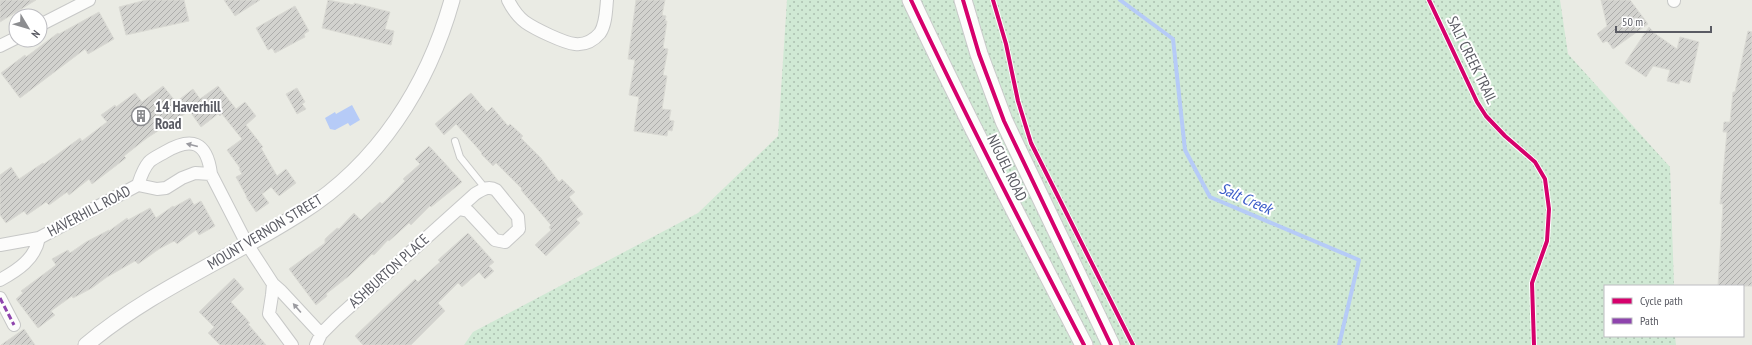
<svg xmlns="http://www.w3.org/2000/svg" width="1752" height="345" viewBox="0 0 1752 345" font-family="'PT Sans Narrow',sans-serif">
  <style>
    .grass { fill: url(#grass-dots) }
    .water { fill: #b6cbf7 }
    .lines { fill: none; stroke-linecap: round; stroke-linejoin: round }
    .stream { stroke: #b6cbf7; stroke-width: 4 }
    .building { fill: url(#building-hatch); stroke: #dadad4 }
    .service-casing { stroke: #c7c8c7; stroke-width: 8 }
    .minor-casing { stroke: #c7c8c7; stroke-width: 14 }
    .tertiary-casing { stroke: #c7c8c7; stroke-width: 17 }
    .secondary-casing { stroke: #c9caca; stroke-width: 19 }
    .service { stroke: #fcfcfb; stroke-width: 6 }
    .minor { stroke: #fcfcfb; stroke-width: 12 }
    .tertiary { stroke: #fcfcfb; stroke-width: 15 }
    .secondary { stroke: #fcfcfb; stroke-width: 17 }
    .quiet { stroke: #8e44ad; stroke-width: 3; stroke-dasharray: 6 3; stroke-linecap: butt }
    .cycleway-casing { stroke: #fff; stroke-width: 6 }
    .cycleway { stroke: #d6006c; stroke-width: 4 }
    .oneway { fill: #9b9ba0 }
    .labels { text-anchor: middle; stroke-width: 4; stroke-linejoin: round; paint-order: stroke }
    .street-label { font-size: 15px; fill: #5a5b63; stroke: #fff }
    .poi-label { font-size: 15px; font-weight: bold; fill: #5a5b63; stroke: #fff; text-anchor: start }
    .water-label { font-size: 16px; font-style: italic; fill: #3c5dc9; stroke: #fff }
  </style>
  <defs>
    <pattern id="grass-dots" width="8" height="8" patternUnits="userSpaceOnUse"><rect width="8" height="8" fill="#d0e9d4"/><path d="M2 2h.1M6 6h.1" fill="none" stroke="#acc0b0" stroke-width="1.8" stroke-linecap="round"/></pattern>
    <pattern id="building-hatch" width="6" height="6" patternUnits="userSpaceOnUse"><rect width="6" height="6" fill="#d2d2ce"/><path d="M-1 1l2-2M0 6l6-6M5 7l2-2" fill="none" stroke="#adadab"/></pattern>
  </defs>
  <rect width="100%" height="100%" fill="#eaebe4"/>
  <path class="grass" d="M787,0h773l8,54 102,113 4,119h-69v50h70l1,9h-1212l9,-13 225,-119 80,-77z"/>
  <path class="water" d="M352,105l8,15 -10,6 -2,-3 -13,7 -5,-1 -5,-11 10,-6 1,2z"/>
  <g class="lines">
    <path class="stream" d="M1120,0l53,39 12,111 25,47 149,63 -20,85"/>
  </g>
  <path class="building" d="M0,0h36l-36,22z
    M146,0h38l5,21 -63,14 -7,-28z
    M224,0h36l-25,16z
    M328,0l26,5v-2l36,9 -5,17 9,2 -3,14 -69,-17z
    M636,0h29l-3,15 4,1 -1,5h2l-4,27 5,1 -5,26 4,1 -5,33 9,1 -2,10 5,1 -2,10 -4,-1 -1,6 -33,-5 5,-34 -10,-2 6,-35 -7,-1z
    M1601,0h29l18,24 -35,25 -5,-7 -2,-1 -3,2 -6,-9 10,-8z
    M295,6l14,25 -5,3 1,3 -30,16 -3,-5 -4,2 -12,-22z
    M99,12l15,27 -26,15 -3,-5 -65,49 -19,-25 24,-18 1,2 32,-24 1,1z
    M1649,27l5,6 23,16 3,-12 19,5 -9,41 -10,-3 -1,4 -12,-3 3,-11 -17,-4 -7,11 -21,-14z
    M1748,31l4,1v254h-34l5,-82h-3l7,-72h-4l1,-10h6l3,-30h2z
    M163,86l13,16 17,-13 7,10 18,-13 18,23 9,-7 11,14 -10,9 17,22 -2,1 16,28 9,-7 10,14 -17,13 -8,-9 -9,7 7,9 -13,9 -10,-15h1l-11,-20 6,-3 -3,-5 1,-1 -13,-18 15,-11 -20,-25 -2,2 -2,-2 -17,13 -10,-14 -1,1 -3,-2 -19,15 -1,-2 -20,13 -23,18 2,2 -34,26 -3,-5 -20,16 -2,-3 -18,13 -3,-3 -19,13 -3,-4 -18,12 -6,-8v-40l11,-8 8,12 24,-16 1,1 36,-26 2,3 25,-19 -6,-7 14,-10 1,2 19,-14 7,9z
    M297,88l8,14 -3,2 4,5 -9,5 -11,-20z
    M471,93l16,19 5,-5 16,19 2,-2 13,12 -2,2 19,19 19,25 3,-3 13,13 -6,5 14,17 -7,5 4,4 -34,33 -11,-11 16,-15 -2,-3 2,-2 -30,-35 1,-1 -26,-26 -3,3 -12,-12 1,-1 -26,-29 -12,11 -9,-11z
    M429,146l33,36 -31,25 -1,-1 -19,19 -2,-2 -20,18 -1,-1 -14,15 -2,-1 -23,22 -23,18 1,2 -11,9 -27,-36 36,-26v-4l12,-11 2,1 15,-16 7,7 19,-18 2,2 23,-23 -2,-2 17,-15 -5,-5z
    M190,198l4,7 7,-4 14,25 -16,9 -3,-5 -19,14 -3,-3 -15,8 -21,15 -3,-3 -28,16 -15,11 -19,10 -1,-2 -21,15 4,4 -17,13 -22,-29 7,-6 -2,-2 35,-26 -4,-6 16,-9 2,3 16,-11 23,-12v1l18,-13 1,2 22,-12 6,10 17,-12 1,1z
    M468,233l26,29 -5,4 5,5 -9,8 -6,-7 -17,15 -4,-4 -20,20 7,8 -34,34h-48l-8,-9 60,-57 3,3 22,-20 -2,-2z
    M234,278l10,11 -13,13 19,21 -2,1 18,21h-46l-12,-12 6,-6 -15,-15z
    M24,329l11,16h-34z"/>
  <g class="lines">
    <defs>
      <path id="service" d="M455,141l5,16 25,31"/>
      <path id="minor" d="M508,0c4,8 9,16 17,22 10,7 39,21 50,22 10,1 19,-4 25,-11 6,-9 6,-23 7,-33
        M1674,0v1
        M40,25l49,-25
        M0,46l16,-8
        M138,185c3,-9 5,-16 11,-23 4,-4 11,-7 16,-10 27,-16 42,-10 46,22
        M0,245l39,-7 99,-53 19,4 9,-1 16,-10 13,-5 16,1 36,70 26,40 8,7 40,43
        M0,280c18,-10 35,-21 39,-42
        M273,284l-1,11 -3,19 23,31
        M0,298l14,27
        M316,345l5,-11 15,-15 139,-125c7,-4 13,-9 21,-4l22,27 1,12 -14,13 -10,-2 -27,-29 -9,-2"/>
      <path id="tertiary" d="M86,345c65,-55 145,-87 216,-133 76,-48 126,-126 150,-212"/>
      <path id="secondary" d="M911,0c55,117 114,231 173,345
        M963,0l16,54 25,67 107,224"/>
    </defs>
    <use href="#service" class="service-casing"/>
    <use href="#minor" class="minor-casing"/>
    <use href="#tertiary" class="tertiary-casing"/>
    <use href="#secondary" class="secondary-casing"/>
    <use href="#service" class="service"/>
    <use href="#minor" class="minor"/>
    <use href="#tertiary" class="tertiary"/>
    <use href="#secondary" class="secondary"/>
    <path class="quiet" d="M0,298l14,27"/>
    <defs>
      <path id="cycleway" d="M911,0c55,117 114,231 173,345
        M963,0l16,54 25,67 107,224
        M993,0l13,44 12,57 13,42 102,202
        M1429,0l48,102 9,14 19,20 30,26 10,17 4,30 -2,32 -15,42 2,62"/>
    </defs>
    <use href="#cycleway" class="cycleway-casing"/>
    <use href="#cycleway" class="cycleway"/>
  </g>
  <defs><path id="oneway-solid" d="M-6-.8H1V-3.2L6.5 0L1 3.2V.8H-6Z"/></defs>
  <g class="oneway">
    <use href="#oneway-solid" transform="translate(192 145) rotate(-166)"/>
    <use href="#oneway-solid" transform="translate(297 308) rotate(-131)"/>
  </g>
  <defs>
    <symbol id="building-ring" viewBox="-11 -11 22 22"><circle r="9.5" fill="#fff" stroke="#8c8d90" stroke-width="1.5"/><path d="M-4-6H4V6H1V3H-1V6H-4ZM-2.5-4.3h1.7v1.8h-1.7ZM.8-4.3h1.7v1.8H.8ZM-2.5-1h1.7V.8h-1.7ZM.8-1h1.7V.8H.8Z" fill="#8c8d90"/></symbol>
  </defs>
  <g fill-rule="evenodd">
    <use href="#building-ring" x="130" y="105" width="22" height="22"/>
  </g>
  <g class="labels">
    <g class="street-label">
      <text transform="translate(1472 60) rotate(64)" y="5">SALT CREEK TRAIL</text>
      <text transform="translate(1007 168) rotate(64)" y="5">NIGUEL ROAD</text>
      <text transform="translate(89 211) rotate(-28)" y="5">HAVERHILL ROAD</text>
      <text transform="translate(265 232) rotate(-31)" y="5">MOUNT VERNON STREET</text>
      <text transform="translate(389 271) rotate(-42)" y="5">ASHBURTON PLACE</text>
    </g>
    <g class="poi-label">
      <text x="155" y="112">14 Haverhill<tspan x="155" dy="17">Road</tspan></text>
    </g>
    <g class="water-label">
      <text transform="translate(1246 198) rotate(24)" y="6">Salt Creek</text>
    </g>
  </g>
  <rect x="1604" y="285" width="140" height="52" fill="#ffffff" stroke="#bdbdc1"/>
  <rect x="1612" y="298" width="20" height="6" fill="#d6006c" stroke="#bdbdc1"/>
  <text x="1640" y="305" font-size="12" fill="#5a5b63">Cycle path</text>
  <rect x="1612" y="318" width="20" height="6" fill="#8e44ad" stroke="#bdbdc1"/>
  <text x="1640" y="325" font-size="12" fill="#5a5b63">Path</text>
  <g transform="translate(28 28) rotate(128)"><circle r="19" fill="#ffffff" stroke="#bdbdc1"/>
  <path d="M0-3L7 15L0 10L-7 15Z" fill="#8c8d90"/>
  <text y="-6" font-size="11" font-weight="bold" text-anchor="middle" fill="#5a5b63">N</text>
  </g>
  <path d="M1616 26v6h95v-6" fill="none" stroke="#5a5b63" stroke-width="2"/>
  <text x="1622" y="26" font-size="12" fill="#5a5b63" stroke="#ffffff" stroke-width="3" paint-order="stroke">50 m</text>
</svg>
